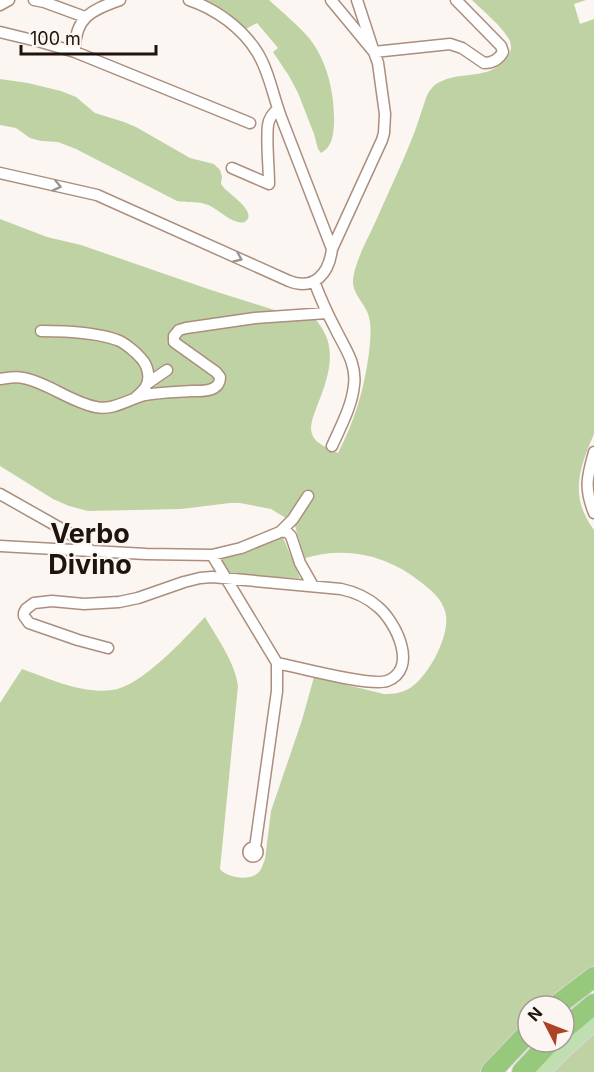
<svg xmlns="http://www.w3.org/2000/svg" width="594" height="1072" viewBox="0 0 594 1072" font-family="Inter,sans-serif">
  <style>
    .green { fill: #bfd2a3 }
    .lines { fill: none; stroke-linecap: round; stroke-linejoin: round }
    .minor-casing { stroke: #ab8e7d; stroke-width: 13 }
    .primary-casing { stroke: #d6d5d3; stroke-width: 19 }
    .motorway-casing { stroke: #d6d5d3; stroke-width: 22 }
    .minor { stroke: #fff; stroke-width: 10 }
    .primary { stroke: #c0dfb0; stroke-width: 16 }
    .motorway { stroke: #96c97c; stroke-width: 20 }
    .oneway { stroke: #9a9592 }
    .labels { text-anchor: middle; stroke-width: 4.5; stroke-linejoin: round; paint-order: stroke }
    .district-label { font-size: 27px; font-weight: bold; fill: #1e130d; stroke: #fcf6f2 }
  </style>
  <rect width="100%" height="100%" fill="#fcf6f2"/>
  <path class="green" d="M201,0h68c13,12 28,24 40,38 19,23 26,58 25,87 -1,11 -2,22 -13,28l-3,-4 -4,-15 -16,-41 -9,-17 -16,-24 5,-4 -21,-25 -11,6z
    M472,0h114l-12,4 6,20 14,-5v415c-15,35 -25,62 0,96v442l-47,34h-19v16l-14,11 -34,39h-480v-369l22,-34c28,10 60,25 90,21 29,-3 73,-52 93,-73 12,21 30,45 33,69l-18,183c7,9 29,12 38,4 4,-4 5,-9 7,-14l6,-48 31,-91 12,-43 70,17c10,0 18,-1 26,-6 19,-12 42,-55 35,-77 -4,-13 -13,-20 -23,-28 -35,-28 -74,-37 -117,-25l-11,-35 -23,-14 -31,-6h-10l-49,6 -93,2 -19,-5 -16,-7 -53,-33v-247l47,18 34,8 130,45 73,23 30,5c26,27 15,58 3,88 -3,9 -8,19 -5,28 3,10 18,15 26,19 17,-33 26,-63 31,-100 1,-11 3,-25 0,-36 -3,-13 -17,-23 -16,-37 2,-20 17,-45 25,-64 11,-25 23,-50 33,-75 6,-14 10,-29 15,-43 3,-8 8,-14 16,-17 22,-10 46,-1 64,-22 5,-6 6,-11 4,-18 -7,-14 -27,-30 -38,-41z
    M0,79l28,4 33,8 15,6 19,16 29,9 12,5 54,31 24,6 6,6 2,7 -1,7 3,4c6,6 31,23 23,32 -3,3 -5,3 -9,2 -13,-3 -21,-15 -33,-18 -9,-3 -18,-1 -28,-3l-101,-52 -18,-7 -17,-1 -11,-3 -14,-10 -16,-3z
    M282,535l18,43 -71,-2 -8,-17z
    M594,1030v42h-49z"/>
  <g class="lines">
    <defs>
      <path id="minor" d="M34,0l10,2 41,15
        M189,0c27,9 53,28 68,52 12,19 16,44 24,65 17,44 34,88 51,132
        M357,0l17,52 76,-8 12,4 22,15c8,0 15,-4 19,-11l-2,-6 -45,-46
        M0,5l9,-5
        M0,32l41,10 34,10 175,71
        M75,52c-1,-34 16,-42 45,-52
        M232,168l37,16c0,-17 -3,-43 -1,-59 1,-7 5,-12 10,-16
        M0,173l97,22 192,86c26,10 40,-8 43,-32l50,-109 2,-7 1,-19 -7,-51 -4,-11 -43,-52
        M314,281c6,16 13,32 21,47 9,19 22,35 19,57 -2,21 -13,41 -22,61
        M41,331c23,0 54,1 76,9 7,2 13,8 19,13 6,6 11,11 12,20 2,11 -4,18 -12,24
        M0,379c8,-1 15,-3 23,-1 24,4 47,24 73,29 16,4 33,-8 49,-12 15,-3 31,-3 46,-4 7,0 16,1 23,-3 5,-3 6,-6 6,-11l-4,-5 -42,-30v-6l5,-6 7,-2 69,-10 72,-5
        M148,383l19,-13
        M594,452c-7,25 -10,36 0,61
        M0,494l69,39 21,17
        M280,532l6,-1 5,5 9,27 13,23
        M0,546l146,8 66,1 29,-7 39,-16 13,-13 15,-23
        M212,555l65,108v28l-22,157
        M108,648l-30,-8 -49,-17 -5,-7v-3l2,-4 8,-6 18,-2 32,3 35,-2 19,-4 46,-16 16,-4 12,-1 129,12c14,3 26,8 37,18 18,15 41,62 9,74 -17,6 -89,-14 -110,-18
        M248.5 852a4.5 4.5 0 1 1 9 0a4.5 4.5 0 1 1-9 0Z"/>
      <path id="primary" d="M541,1072l24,-24 29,-26"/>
      <path id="motorway" d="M556,1006l38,-29
        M564,1029l30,-25
        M491,1072l37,-39
        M522,1072l28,-30"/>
    </defs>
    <use href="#minor" class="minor-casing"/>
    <use href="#primary" class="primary-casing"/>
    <use href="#motorway" class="motorway-casing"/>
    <use href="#minor" class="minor"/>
    <use href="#primary" class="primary"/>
    <use href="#motorway" class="motorway"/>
  </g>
  <defs><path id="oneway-chevron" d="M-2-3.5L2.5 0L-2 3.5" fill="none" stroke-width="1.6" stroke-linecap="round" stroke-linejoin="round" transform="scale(1.5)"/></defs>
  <g class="oneway">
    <use href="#oneway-chevron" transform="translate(57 186) rotate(13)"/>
    <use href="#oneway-chevron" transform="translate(238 258) rotate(24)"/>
  </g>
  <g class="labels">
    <g class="district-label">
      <text x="90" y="543">Verbo<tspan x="90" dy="31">Divino</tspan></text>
    </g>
  </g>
  <g transform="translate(546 1024) rotate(312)"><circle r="28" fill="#fcf6f2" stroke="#a39b96" stroke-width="1.5"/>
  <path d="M0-4.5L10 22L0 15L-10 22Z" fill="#ac4326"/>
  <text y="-9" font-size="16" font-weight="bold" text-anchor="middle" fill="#1e130d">N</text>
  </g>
  <path d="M21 45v9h135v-9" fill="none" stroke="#1e130d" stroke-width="3"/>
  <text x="30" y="45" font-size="18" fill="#1e130d" stroke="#fcf6f2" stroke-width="4.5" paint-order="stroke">100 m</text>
</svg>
